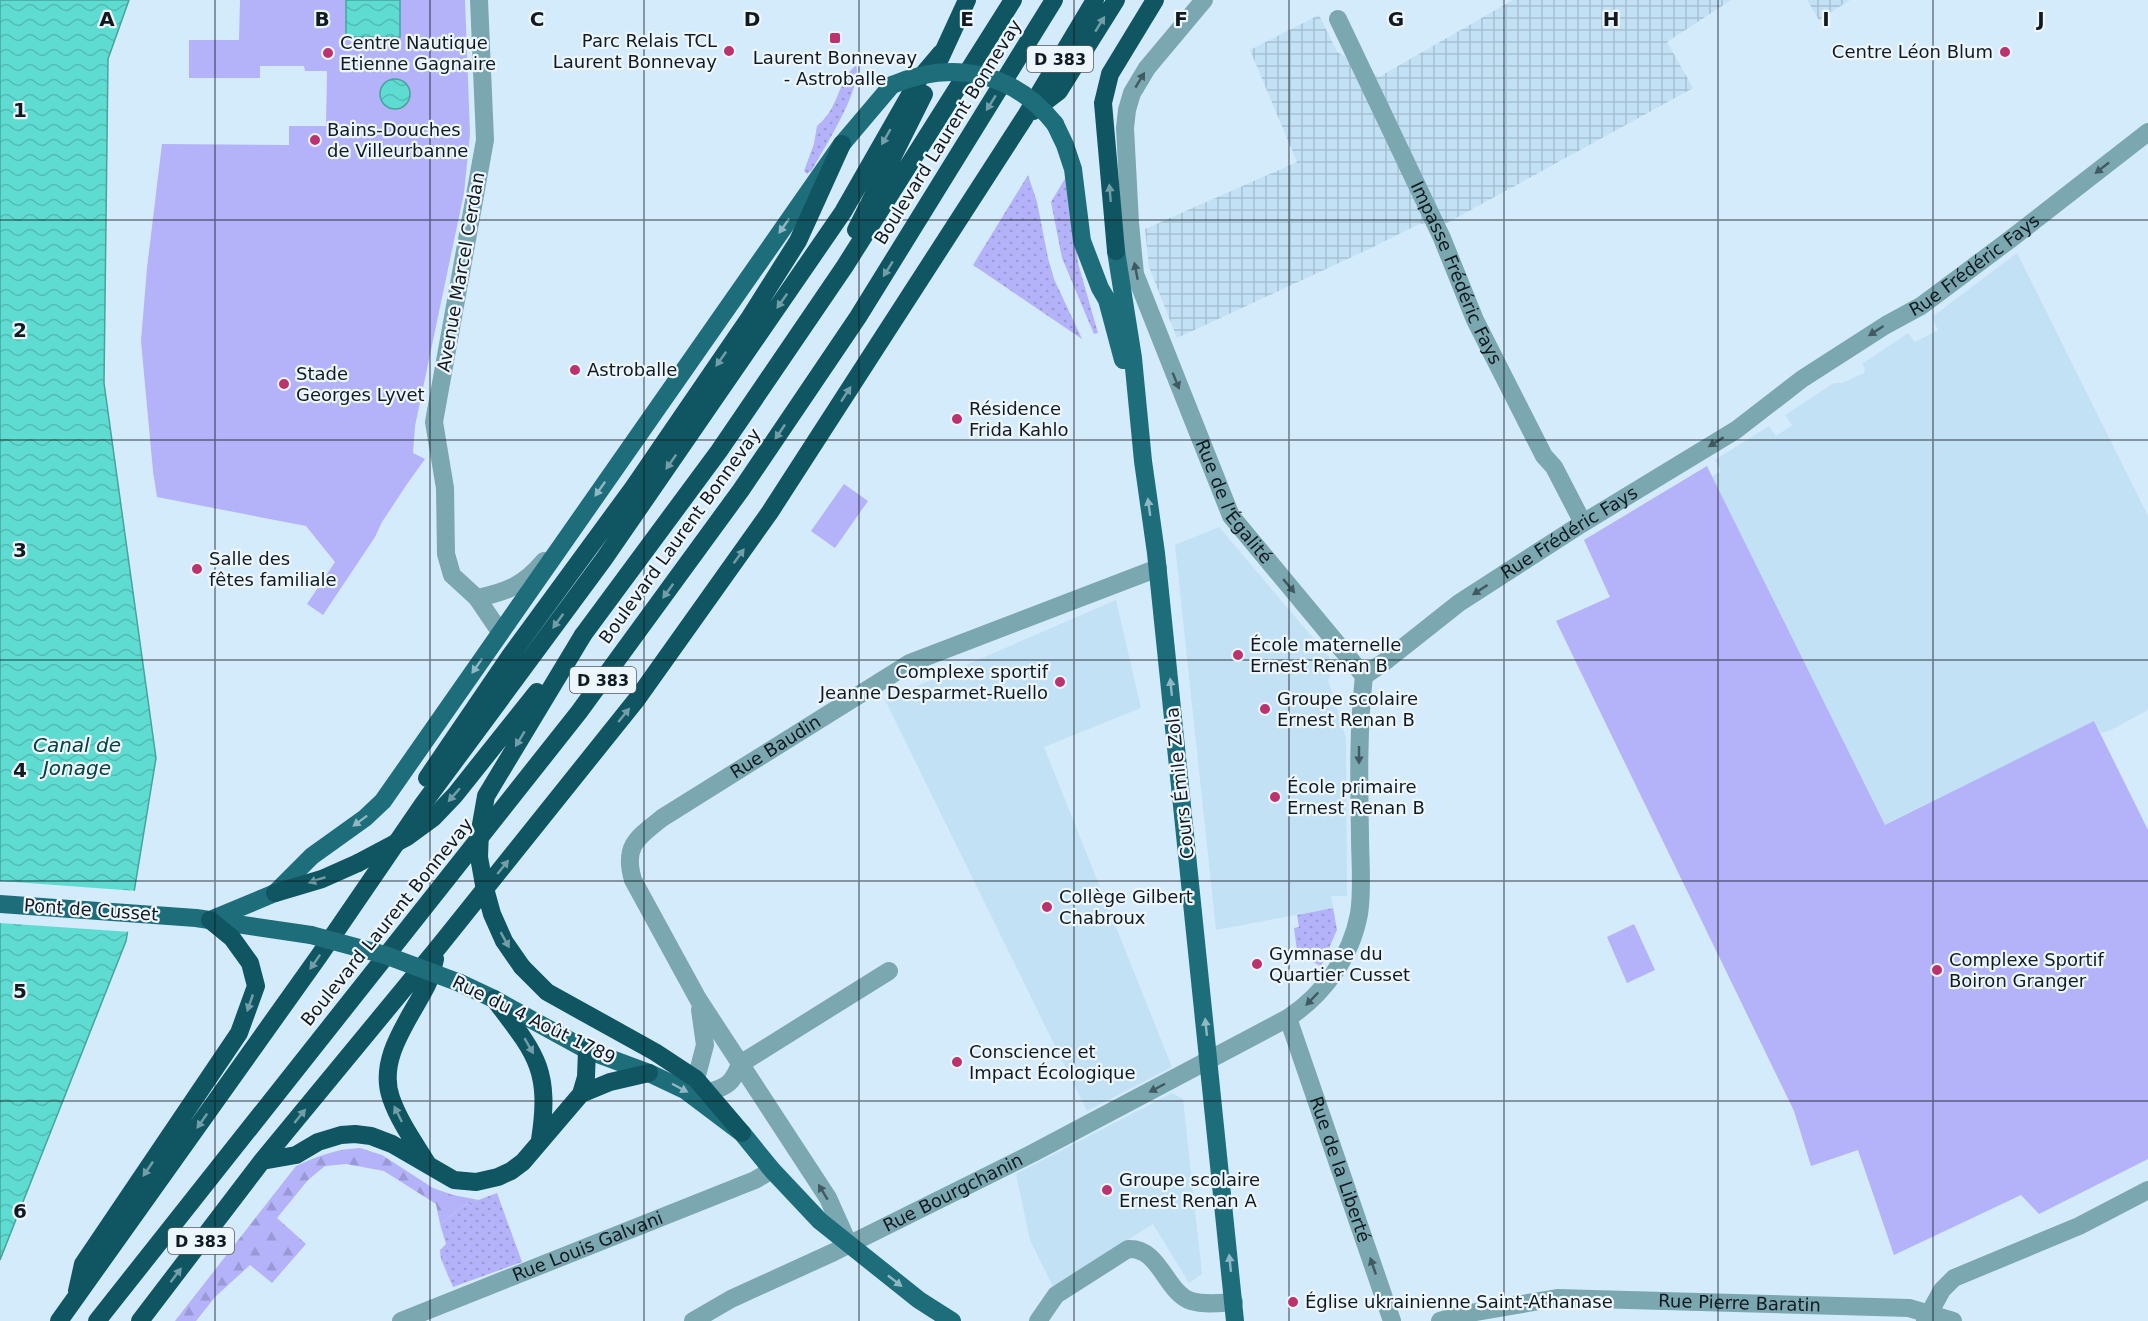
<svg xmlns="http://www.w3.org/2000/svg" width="2148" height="1321" viewBox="0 0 2148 1321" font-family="'DejaVu Sans',sans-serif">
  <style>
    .built { fill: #c2e1f5 }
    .industrial { fill: url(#industrial-grid) }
    .green { fill: url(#green-dots) }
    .forest { fill: url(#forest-firs) }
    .pitch { fill: #b4b2f9 }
    .water { fill: url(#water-waves); stroke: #48a29d; stroke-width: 1.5 }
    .pier { fill: #d4ebfb }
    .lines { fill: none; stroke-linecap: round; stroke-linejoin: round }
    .minor { stroke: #7aa7b0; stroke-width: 18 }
    .major { stroke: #1e6d7b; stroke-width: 18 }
    .highway { stroke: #105662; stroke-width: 18 }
    .major-bridge { stroke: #1e6d7b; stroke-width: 18 }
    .highway-bridge { stroke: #105662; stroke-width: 18 }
    .oneway { fill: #739ea8 }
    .oneway2 { fill: #415961 }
    .oneway3 { fill: #90b8c2 }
    .grid { fill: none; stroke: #121a20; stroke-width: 1.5; stroke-opacity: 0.55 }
    .poi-dot { fill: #bb326e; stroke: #edf6fd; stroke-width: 2 }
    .labels { text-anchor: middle; stroke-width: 4.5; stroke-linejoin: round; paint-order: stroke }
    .shield { fill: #edf6fd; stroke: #545c62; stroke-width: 1.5 }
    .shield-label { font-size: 16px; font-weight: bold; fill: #121a20 }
    .poi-label { font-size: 18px; fill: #121a20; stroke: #edf6fd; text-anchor: start }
    .street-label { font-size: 18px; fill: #121a20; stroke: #edf6fd }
    .water-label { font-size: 20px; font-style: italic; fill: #05413d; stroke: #edf6fd }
    .grid-label { font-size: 20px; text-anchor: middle; font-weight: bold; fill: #121a20; stroke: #edf6fd; stroke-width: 4.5; stroke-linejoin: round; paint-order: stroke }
  </style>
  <defs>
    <pattern id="industrial-grid" width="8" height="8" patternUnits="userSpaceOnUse" patternTransform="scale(1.5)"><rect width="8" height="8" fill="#c2e1f5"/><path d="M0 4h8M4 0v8" fill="none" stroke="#a6c0d2"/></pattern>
    <pattern id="green-dots" width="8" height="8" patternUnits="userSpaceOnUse" patternTransform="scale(1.5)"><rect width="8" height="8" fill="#b4b2f9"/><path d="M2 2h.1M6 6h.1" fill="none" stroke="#9a98d5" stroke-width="1.8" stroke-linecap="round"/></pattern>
    <pattern id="forest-firs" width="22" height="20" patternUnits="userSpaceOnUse" patternTransform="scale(1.5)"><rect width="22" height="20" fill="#b4b2f9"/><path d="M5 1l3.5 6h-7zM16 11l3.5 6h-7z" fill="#9a98d5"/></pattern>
    <pattern id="water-waves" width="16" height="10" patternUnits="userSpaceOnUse" patternTransform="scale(1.5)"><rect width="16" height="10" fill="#5fdcd2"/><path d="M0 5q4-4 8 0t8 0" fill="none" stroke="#52bcb4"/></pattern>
  </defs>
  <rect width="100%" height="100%" fill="#d4ebfb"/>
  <path class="built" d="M2017,253l131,263v194l-39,21 -8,2 -7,-12 -209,104 -173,-349 9,-4 -6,-12 54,-34 7,10 16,-11 -7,-10 49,-32h8l22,-10 1,-5 -3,-4 46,-31 7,9 23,-12 -6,-13z
    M1219,527l117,138 -8,15 18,58 1,158h-16l2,12 -117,22 -41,-385z
    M1116,600l25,108 -97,39 128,320 -85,44 -202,-411z
    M1172,1093l11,6 19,175 -13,9 -36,-59 -67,42 -32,23 -24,-49 -14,-66z"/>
  <path class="industrial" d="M1513,0h218l-64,42 26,46 -246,135 -28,1 -52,26 -190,88 -28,-71 -4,-38 152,-67 -47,-112 69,-35 18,37 42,25z
    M1807,0h43l-31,20z"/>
  <path class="green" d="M856,65c7,23 -32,83 -44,105l-5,4 -3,-3 10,-27 3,-18c23,-19 19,-42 39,-61z
    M1069,172l9,91 20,70 -4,1 -32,-76 -11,-56z
    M1028,175l9,27 11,56 6,21 28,60 -109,-74z
    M1333,908l4,22 -16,36 -12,-6 -1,-10 -11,1 -3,-23 5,-1 -2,-12z
    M497,1193l25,69 -69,25 -12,-28 -1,-9 6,-6 -6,-20 25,-19z"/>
  <path class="forest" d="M360,1148l22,7 51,33 20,7 26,5 -14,5 -25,19 -4,-20 -52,-33 -38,-7 -21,2 -17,14 -31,38 29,26 -34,39 -22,-18 -35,32 -19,24h-21l121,-155c22,-10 40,-17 64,-18z"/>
  <path class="pitch" d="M240,0h225l5,134 -6,59 -49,233 -2,27 12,6 -18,25 -25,38 -7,15 -52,78 -16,-11 28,-42 -29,-36 -149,-29 -4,-26 -12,-130 6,-73 15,-124 127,1v-19h37l1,-55h-22l-1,-5h-44v12h-71v-38h50z
    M1707,466l178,359 209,-104 54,109v329l-109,55 -18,-19 -127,60 -36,-105 -47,16 -17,-55 -238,-490 54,-24 -26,-57z
    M844,484l24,17 -33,47 -24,-17z
    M1634,924l21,46 -28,13 -20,-46z"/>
  <path class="water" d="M0,0h129l-21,59 -4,324 52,375 -30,183 -126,319z
    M346,0h54v37h-54z
    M380 94a15 15 0 1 1 30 0a15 15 0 1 1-30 0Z"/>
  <path class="pier" d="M0,881l137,10 -6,41 -131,-9z"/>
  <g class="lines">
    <g class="minor">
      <path d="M479,0l6,140 -51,282 11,66 1,66 6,21 25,23 19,28 6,4"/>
      <path id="s1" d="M1204,0l-57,68 -15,25 -5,17 -2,18 5,95 5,51 96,242 133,160"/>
      <path id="s2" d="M1338,19l104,219 33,82 69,136 10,11 29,56"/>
      <path d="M477,598c30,-6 47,-13 67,-37"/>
      <path id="s3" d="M1288,1018l104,303"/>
      <path d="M696,1079l9,-34 -5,-35"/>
      <path d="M708,1092c20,-5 25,-10 32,-28l149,-93"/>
      <path id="s4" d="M849,1245l-21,-47 -130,-199 -65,-119c-10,-34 4,-42 29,-62l248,-155 248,-95"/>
      <path id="s5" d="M401,1321l354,-141 17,-10"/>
      <path id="s6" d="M693,1321l38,-22 103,-47 199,-99 255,-135c36,-24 63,-61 71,-104 4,-25 1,-53 1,-78 -1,-54 -2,-107 4,-160l23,-16 72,-57 124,-80 153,-93 66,-51 84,-54 35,-19 91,-68 136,-106"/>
      <path d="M1038,1321l18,-26 72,-46c32,-2 37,43 63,52 14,4 28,2 43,1"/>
      <path id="s7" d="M1440,1321l24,-7 93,-16 352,10 44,13"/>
      <path d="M1925,1321l17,-31 12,-12 125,-52 69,-36"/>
    </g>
    <path class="major" d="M1055,124l10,21 8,24 9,72 18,47 7,12 16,60
      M1116,251l17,107 10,103 13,92 79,768
      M0,904l196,14 115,17
      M210,920l65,-27 37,-37 53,-38 18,-17 459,-657 50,-59
      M460,983l34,16 93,51 62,23 36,17 57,43 30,37 48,51 99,79 33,21"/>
    <path class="highway" d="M938,63l29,-63
      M1033,111l26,-20 57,-91
      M856,230l68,-136
      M1116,251l-13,-148 7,-29 45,-74
      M583,635l136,-184 126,-185 168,-266
      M427,778l83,-122 123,-168 117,-171 48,-76 44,-97
      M275,893l47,-14 36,-16
      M522,967l25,25 108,60 41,27 46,54
      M494,999c42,55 57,70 46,141
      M581,1094l29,-12 39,-9
      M262,1161l34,-6 22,-13 23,-7 14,-1 16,2 21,8 62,36 22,2 22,-5 13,-6 12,-9 58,-68 5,-17 1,-27
      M427,1163c-13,-21 -28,-42 -36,-65 -14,-40 19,-79 36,-113 4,-8 6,-17 8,-26
      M77,1291l6,-27 156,-231 17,-47 -6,-23 -18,-25 -22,-18
      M59,1321l260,-365 104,-152 181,-245 239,-347 76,-133 22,-26
      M97,1321l482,-609 162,-222 117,-173 196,-317
      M140,1321l122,-160 178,-216 197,-246 133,-187 255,-395 70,-117"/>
    <path class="major-bridge" d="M892,85c61,-26 121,-13 163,39
      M311,935l74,20 75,28"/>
    <path class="highway-bridge" d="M358,863l49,-26 26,-19 22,-23 82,-103
      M522,967l-18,-26 -12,-27 -8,-29 -5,-28 1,-27 6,-34 97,-161"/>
  </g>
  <defs><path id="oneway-solid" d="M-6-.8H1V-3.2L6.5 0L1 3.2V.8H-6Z" transform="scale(1.5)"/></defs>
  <g class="oneway">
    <use href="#oneway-solid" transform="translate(1100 24) rotate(-58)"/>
    <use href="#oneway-solid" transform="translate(991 103) rotate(122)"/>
    <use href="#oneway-solid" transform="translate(886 137) rotate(120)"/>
    <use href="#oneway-solid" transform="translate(1110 193) rotate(-95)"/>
    <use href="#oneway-solid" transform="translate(888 269) rotate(122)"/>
    <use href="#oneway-solid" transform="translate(782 301) rotate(125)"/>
    <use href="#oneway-solid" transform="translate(721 359) rotate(125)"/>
    <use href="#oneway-solid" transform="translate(846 394) rotate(-57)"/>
    <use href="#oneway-solid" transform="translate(780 432) rotate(124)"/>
    <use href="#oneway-solid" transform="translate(671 462) rotate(125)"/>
    <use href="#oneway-solid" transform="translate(739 556) rotate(-54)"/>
    <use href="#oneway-solid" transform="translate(668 591) rotate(126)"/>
    <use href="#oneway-solid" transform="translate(558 621) rotate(126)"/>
    <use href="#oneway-solid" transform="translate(624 715) rotate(-51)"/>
    <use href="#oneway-solid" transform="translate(520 739) rotate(121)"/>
    <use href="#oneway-solid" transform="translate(454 795) rotate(131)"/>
    <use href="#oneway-solid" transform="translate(503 867) rotate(-51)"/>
    <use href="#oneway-solid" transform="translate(317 880) rotate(161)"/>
    <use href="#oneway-solid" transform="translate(505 940) rotate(61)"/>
    <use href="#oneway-solid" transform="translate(315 962) rotate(125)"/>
    <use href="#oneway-solid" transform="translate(250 1003) rotate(109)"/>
    <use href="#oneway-solid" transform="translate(529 1046) rotate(60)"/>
    <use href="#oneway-solid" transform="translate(398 1114) rotate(-116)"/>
    <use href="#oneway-solid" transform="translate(300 1116) rotate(-51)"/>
    <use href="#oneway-solid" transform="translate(202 1121) rotate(125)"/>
    <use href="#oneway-solid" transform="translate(148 1169) rotate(124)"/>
    <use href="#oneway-solid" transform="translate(176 1275) rotate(-53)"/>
  </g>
  <g class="oneway2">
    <use href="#oneway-solid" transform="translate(1140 80) rotate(-59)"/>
    <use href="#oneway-solid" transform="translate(2102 168) rotate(142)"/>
    <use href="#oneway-solid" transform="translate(1136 271) rotate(-101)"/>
    <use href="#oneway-solid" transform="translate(1876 331) rotate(147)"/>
    <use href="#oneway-solid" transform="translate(1176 381) rotate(68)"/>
    <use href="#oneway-solid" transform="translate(1716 442) rotate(148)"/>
    <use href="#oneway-solid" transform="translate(1289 586) rotate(50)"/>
    <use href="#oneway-solid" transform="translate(1480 590) rotate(147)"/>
    <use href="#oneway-solid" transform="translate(1359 755) rotate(90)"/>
    <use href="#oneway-solid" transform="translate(1312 999) rotate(134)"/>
    <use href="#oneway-solid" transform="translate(1157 1088) rotate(152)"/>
    <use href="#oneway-solid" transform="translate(823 1192) rotate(-121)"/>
    <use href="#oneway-solid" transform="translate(1373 1266) rotate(-109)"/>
  </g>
  <g class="oneway3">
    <use href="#oneway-solid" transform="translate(784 226) rotate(125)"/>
    <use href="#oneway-solid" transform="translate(600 489) rotate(125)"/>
    <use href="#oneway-solid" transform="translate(1149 507) rotate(-98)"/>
    <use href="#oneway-solid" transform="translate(477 666) rotate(125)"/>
    <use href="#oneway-solid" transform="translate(1171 687) rotate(-96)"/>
    <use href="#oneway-solid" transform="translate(360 821) rotate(143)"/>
    <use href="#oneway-solid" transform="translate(1206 1027) rotate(-96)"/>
    <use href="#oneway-solid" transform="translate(680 1088) rotate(28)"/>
    <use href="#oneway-solid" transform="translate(1230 1263) rotate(-96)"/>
    <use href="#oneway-solid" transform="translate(895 1281) rotate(38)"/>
  </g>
  <path class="grid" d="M215,0v1321M430,0v1321M644,0v1321M859,0v1321M1074,0v1321M1289,0v1321M1504,0v1321M1718,0v1321M1933,0v1321M0,220h2148M0,440h2148M0,660h2148M0,881h2148M0,1101h2148"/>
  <g class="poi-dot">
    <rect x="829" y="32" width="12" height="12" rx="3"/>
    <circle cx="729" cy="51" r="6"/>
    <circle cx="2005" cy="52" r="6"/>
    <circle cx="328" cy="53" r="6"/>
    <circle cx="315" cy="140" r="6"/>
    <circle cx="575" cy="370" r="6"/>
    <circle cx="284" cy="384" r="6"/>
    <circle cx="957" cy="419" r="6"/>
    <circle cx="197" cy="569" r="6"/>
    <circle cx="1238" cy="655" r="6"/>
    <circle cx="1060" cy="682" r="6"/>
    <circle cx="1265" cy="709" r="6"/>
    <circle cx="1275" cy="797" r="6"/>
    <circle cx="1047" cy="907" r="6"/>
    <circle cx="1257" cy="964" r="6"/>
    <circle cx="1937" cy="970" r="6"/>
    <circle cx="957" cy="1062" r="6"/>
    <circle cx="1107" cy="1190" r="6"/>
    <circle cx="1293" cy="1302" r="6"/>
  </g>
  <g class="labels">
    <g class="shield">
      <rect x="1027" y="46" width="66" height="26" rx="4.5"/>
      <rect x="570" y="667" width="66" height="26" rx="4.5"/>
      <rect x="168" y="1228" width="66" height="26" rx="4.5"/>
    </g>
    <g class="shield-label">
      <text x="1060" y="65">D 383</text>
      <text x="603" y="686">D 383</text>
      <text x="201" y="1247">D 383</text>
    </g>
    <g class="poi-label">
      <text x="717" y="47" text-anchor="end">Parc Relais TCL<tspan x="717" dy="21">Laurent Bonnevay</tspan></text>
      <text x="340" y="49">Centre Nautique<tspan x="340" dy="21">Etienne Gagnaire</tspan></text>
      <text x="1993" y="58" text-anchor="end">Centre Léon Blum</text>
      <text x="835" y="64" text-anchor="middle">Laurent Bonnevay<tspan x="835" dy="21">- Astroballe</tspan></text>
      <text x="327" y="136">Bains-Douches<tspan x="327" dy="21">de Villeurbanne</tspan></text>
      <text x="587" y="376">Astroballe</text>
      <text x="296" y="380">Stade<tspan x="296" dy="21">Georges Lyvet</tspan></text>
      <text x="969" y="415">Résidence<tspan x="969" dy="21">Frida Kahlo</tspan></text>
      <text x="209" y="565">Salle des<tspan x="209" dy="21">fêtes familiale</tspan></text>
      <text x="1250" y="651">École maternelle<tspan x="1250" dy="21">Ernest Renan B</tspan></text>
      <text x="1048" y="678" text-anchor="end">Complexe sportif<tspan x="1048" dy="21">Jeanne Desparmet-Ruello</tspan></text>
      <text x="1277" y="705">Groupe scolaire<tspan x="1277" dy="21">Ernest Renan B</tspan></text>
      <text x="1287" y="793">École primaire<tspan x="1287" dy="21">Ernest Renan B</tspan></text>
      <text x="1059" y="903">Collège Gilbert<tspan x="1059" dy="21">Chabroux</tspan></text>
      <text x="1269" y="960">Gymnase du<tspan x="1269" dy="21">Quartier Cusset</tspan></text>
      <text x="1949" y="966">Complexe Sportif<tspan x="1949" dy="21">Boiron Granger</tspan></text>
      <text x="969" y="1058">Conscience et<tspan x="969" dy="21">Impact Écologique</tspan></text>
      <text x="1119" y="1186">Groupe scolaire<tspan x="1119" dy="21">Ernest Renan A</tspan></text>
      <text x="1305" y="1308">Église ukrainienne Saint-Athanase</text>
    </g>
    <g class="street-label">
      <text transform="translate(948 132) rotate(-58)" y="6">Boulevard Laurent Bonnevay</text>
      <text dy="6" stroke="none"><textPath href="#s6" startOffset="1772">Rue Frédéric Fays</textPath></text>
      <text transform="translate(461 272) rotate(-80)" y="6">Avenue Marcel Cerdan</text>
      <text dy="6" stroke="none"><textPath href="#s2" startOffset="280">Impasse Frédéric Fays</textPath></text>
      <text dy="6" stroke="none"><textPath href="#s1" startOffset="549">Rue de l'Égalité</textPath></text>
      <text dy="6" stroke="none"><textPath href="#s6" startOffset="1286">Rue Frédéric Fays</textPath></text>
      <text transform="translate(680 536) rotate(-54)" y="6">Boulevard Laurent Bonnevay</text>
      <text dy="6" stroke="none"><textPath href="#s4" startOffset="634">Rue Baudin</textPath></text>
      <text transform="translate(1180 783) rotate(-96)" y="6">Cours Émile Zola</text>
      <text transform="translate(91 910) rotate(4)" y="6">Pont de Cusset</text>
      <text transform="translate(387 922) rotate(-51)" y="6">Boulevard Laurent Bonnevay</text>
      <text transform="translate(534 1020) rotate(26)" y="6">Rue du 4 Août 1789</text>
      <text dy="6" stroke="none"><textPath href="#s3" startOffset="160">Rue de la Liberté</textPath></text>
      <text dy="6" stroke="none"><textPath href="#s6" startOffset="290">Rue Bourgchanin</textPath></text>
      <text dy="6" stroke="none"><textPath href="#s5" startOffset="201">Rue Louis Galvani</textPath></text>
      <text dy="6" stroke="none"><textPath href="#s7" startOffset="302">Rue Pierre Baratin</textPath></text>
    </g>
    <g class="water-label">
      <text x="77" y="752">Canal de<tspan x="77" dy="23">Jonage</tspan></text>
    </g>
  </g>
  <g class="grid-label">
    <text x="107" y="26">A</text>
    <text x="322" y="26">B</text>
    <text x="537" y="26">C</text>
    <text x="752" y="26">D</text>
    <text x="967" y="26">E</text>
    <text x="1181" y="26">F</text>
    <text x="1396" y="26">G</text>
    <text x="1611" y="26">H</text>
    <text x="1826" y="26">I</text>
    <text x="2041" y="26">J</text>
    <text x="20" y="117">1</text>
    <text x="20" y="337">2</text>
    <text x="20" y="557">3</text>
    <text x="20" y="777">4</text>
    <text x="20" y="998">5</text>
    <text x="20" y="1218">6</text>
  </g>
</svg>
